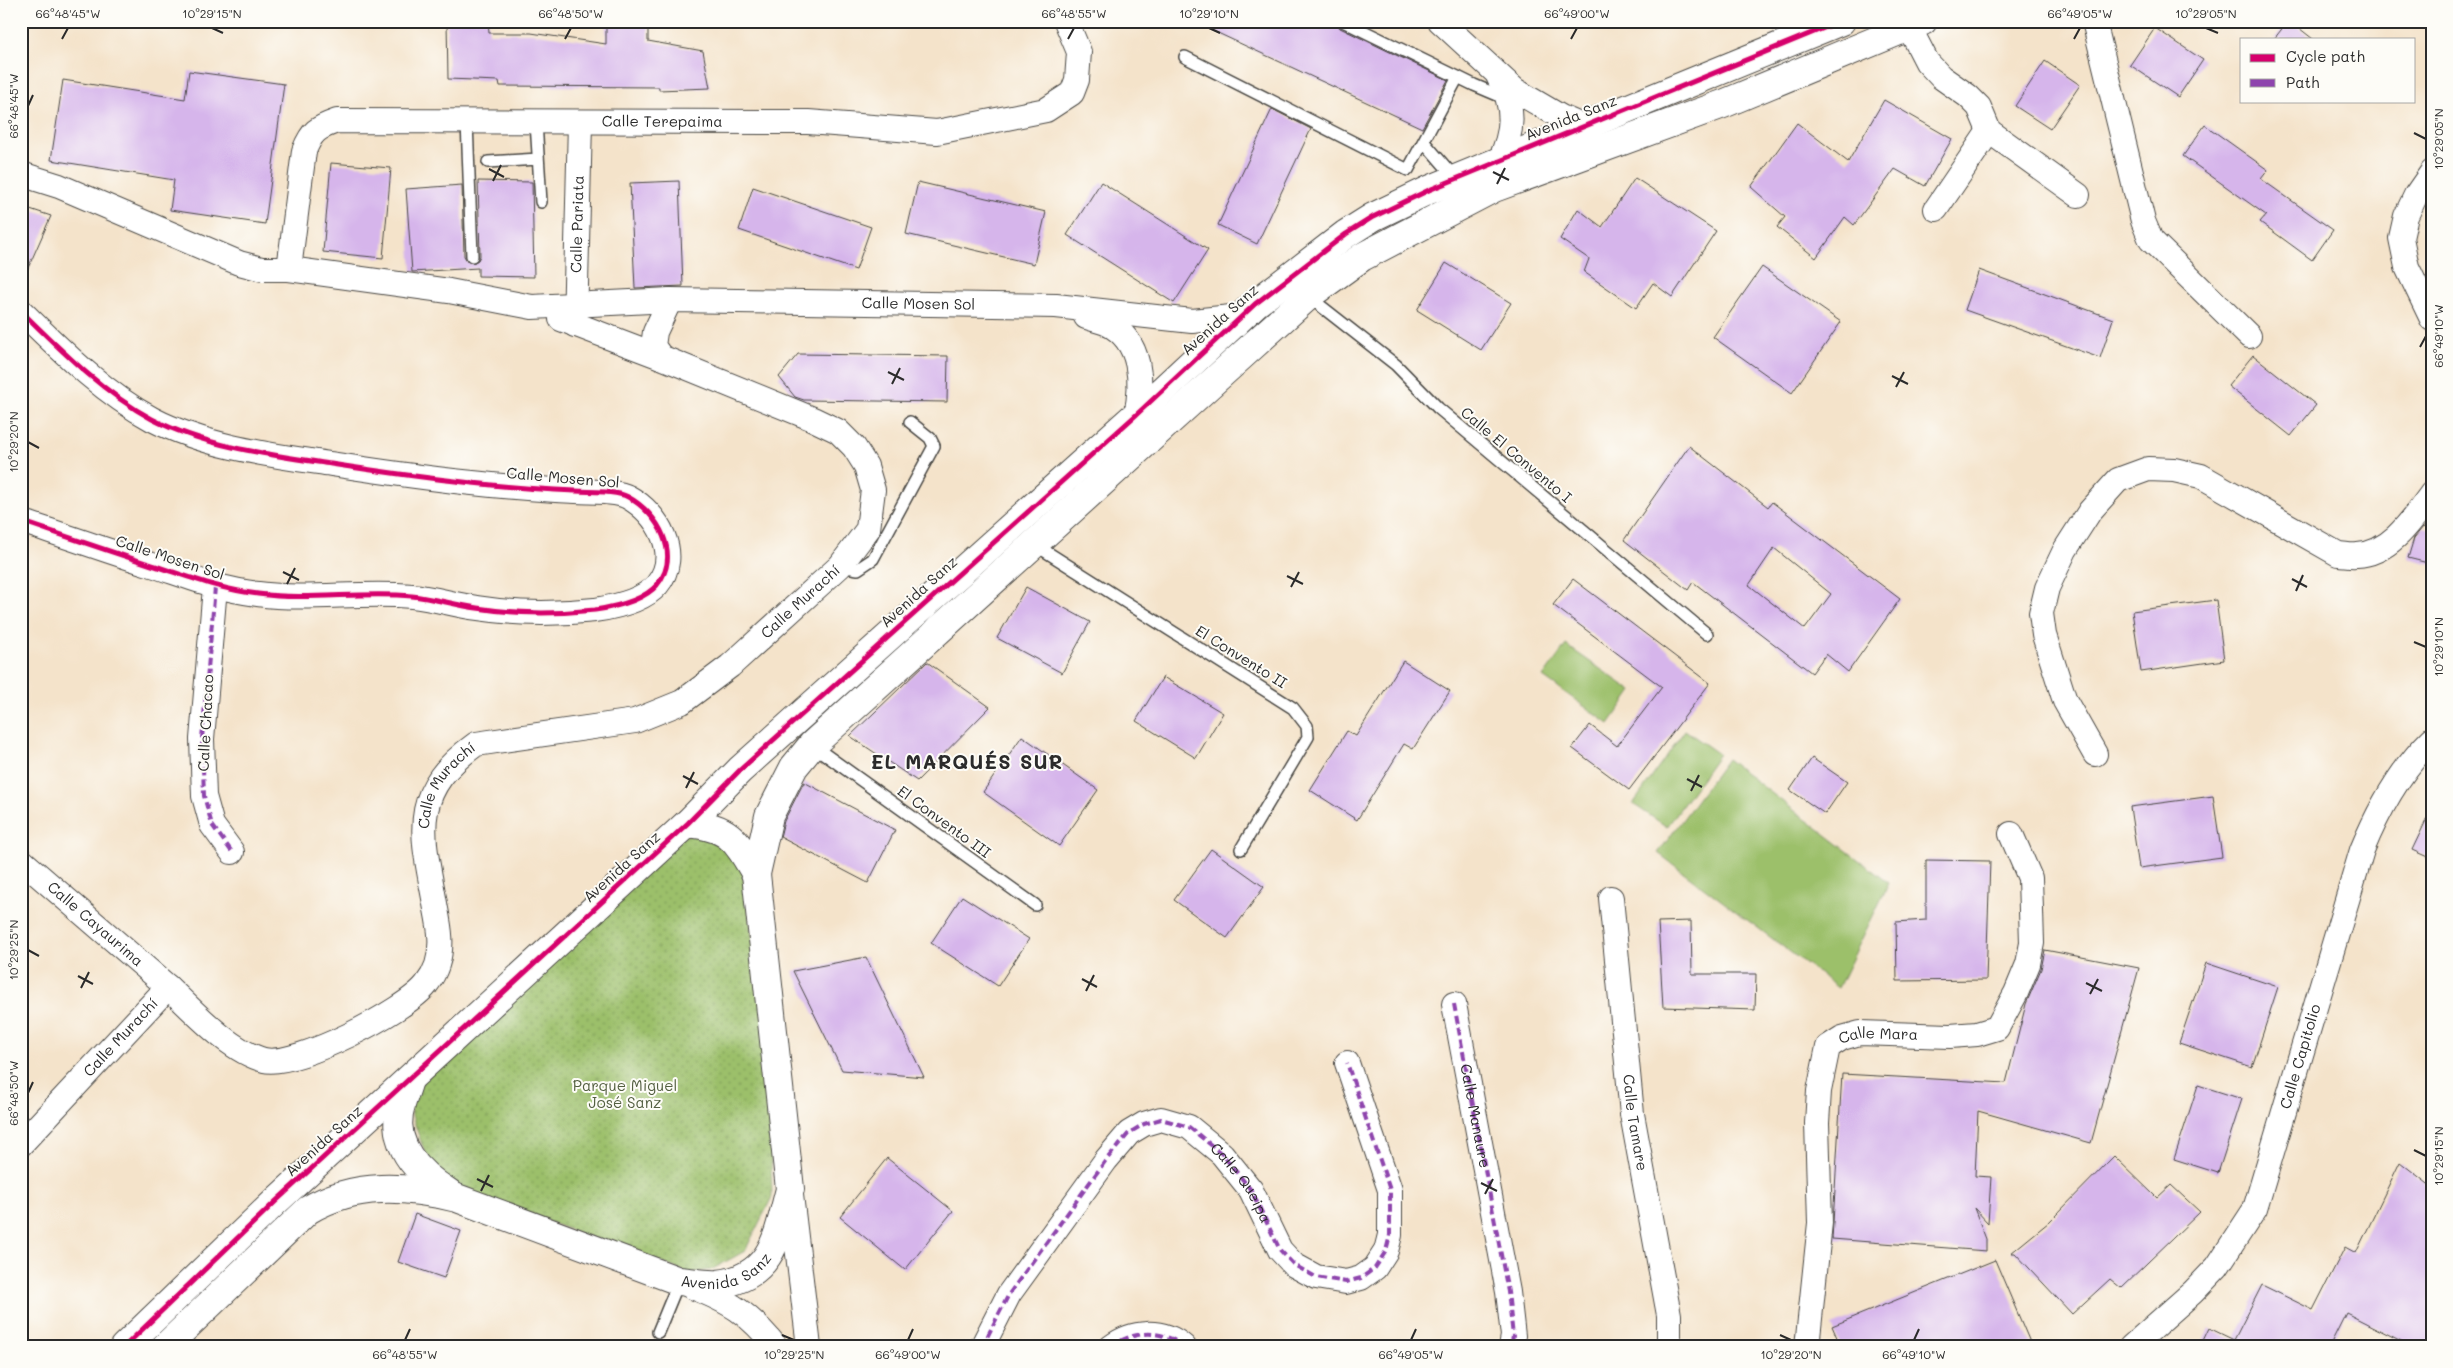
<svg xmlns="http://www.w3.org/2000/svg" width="2453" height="1368" viewBox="0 0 2453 1368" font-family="Mali,sans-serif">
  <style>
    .green { fill: url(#green-dots); stroke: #64764b }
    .pitch { fill: #9cc06b; stroke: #64764b }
    .building { fill: #d6b5eb; fill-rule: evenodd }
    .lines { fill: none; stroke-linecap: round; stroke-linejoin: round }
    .service-casing { stroke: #494743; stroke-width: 14 }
    .minor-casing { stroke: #494743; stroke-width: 26 }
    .tertiary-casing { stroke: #494743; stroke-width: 30 }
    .service { stroke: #fff; stroke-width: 11 }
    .minor { stroke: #fff; stroke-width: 24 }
    .tertiary { stroke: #fff; stroke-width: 28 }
    .quiet { stroke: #8e44ad; stroke-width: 4; stroke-dasharray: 8 4; stroke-linecap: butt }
    .cycleway-casing { stroke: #fdfcf7; stroke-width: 8 }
    .cycleway { stroke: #d6006c; stroke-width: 5 }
    .ticks { fill: none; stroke: #2b2b2b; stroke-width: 2 }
    .labels { text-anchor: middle; stroke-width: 4; stroke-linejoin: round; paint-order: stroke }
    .street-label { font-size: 15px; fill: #2b2b2b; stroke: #fdfcf7 }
    .park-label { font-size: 15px; fill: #535f41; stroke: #fdfcf7 }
    .district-label { font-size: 20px; font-weight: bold; letter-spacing: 1px; fill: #2b2b2b; stroke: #fdfcf7 }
    .neatline { fill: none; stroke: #2b2b2b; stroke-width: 2 }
    .ticks-label { font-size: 12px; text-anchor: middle; fill: #2b2b2b }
  </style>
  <defs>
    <pattern id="green-dots" width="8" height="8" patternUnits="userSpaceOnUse" patternTransform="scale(1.25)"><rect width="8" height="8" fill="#9cc06b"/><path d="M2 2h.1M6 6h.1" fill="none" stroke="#7f9c58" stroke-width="1.8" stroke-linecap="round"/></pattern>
  </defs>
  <rect width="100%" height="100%" fill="#fdfcf7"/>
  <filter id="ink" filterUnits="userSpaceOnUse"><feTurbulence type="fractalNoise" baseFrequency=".02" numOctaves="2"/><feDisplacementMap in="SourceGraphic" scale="10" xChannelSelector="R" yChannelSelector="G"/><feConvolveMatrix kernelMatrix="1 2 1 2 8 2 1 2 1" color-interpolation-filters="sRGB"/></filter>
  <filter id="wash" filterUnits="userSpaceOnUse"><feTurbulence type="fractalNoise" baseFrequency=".0096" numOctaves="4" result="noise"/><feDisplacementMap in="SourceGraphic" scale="20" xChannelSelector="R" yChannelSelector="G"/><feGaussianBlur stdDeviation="1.12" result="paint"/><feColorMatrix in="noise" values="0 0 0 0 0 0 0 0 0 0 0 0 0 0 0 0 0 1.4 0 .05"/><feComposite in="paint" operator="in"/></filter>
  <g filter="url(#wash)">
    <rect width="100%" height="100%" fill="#f4e3ca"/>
    <path class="green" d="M690,831l50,21 29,201 3,144 -27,54 -34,19 -22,3 -229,-83 -27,-25 -11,-20 -11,-32 3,-25z"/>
    <path class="pitch" d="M1566,645l66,46 -23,33 -66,-47z
      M1685,730l34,24 -52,73 -34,-23z
      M1727,759l162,124 -51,105 -180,-135z"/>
    <g id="blocks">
      <path class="building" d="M447,21h41l1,12h42l75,11v-23h42v20l55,10 7,37 -51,2v-3l-159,-1 -1,-5 -51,-2z
        M1192,21h144l4,7 108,52 -26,48z
        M2288,21h2l23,18h-39z
        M2155,28l48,32 -25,37 -48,-32z
        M2045,61l35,24 -30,44 -35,-23z
        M189,71l95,13 -19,140 -95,-14 4,-30 -123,-20 12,-80 122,19z
        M1884,100l68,39 -27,47 -30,-17 -41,56 -9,-8 -29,41 -39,-31 8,-10 -34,-30 46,-64 51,39z
        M1272,109l39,20 -54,115 -39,-19z
        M2205,125l63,45 -7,9 72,51 -21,30 -52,-38 6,-7 -83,-59z
        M331,163l60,5 -8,90 -60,-6z
        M1635,178l81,53 -44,66 -19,-14 -17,25 -52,-36 5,-13 -29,-20 18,-30 24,18z
        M478,181l54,1 2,95 -56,-1v-8l-66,4 -6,-83 56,-4 2,71 4,6 5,1 5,-3 2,-4z
        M679,181l4,105 -48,2 -5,-105z
        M918,182l128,30 -12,52 -128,-30z
        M1101,182l107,68 -34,53 -107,-68z
        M753,187l118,40 -15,43 -117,-40z
        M21,206l30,10 -30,68z
        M1446,263l65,40 -30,47 -64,-40z
        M1762,267l79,55 -49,71 -79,-56z
        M1979,270l134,49 -13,39 -135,-48z
        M798,354l150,2 -1,46 -143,-2 -9,-3 -16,-20z
        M2253,355l63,50 -25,31 -63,-50z
        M1689,446l79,61 4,-5 128,97 -52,73 -22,-18 -14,19 -119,-91 -5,8 -64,-50zM1774,548l57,46 -26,35 -56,-44z
        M2423,527l9,2v35l-24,-6 6,-20z
        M1573,579l137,104 -81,107 -57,-42 18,-23 27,21 45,-59 -109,-82z
        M1026,587l64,35 -28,51 -65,-35z
        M2216,600l8,60 -83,12 -9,-61z
        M1403,661l47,30 -37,58 -9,-5 -47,76 -47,-30 37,-59 9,5z
        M927,662l63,45 -73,74 -67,-45z
        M1163,677l60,36 -27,45 -60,-37z
        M1022,736l76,54 -39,56 -76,-54z
        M1812,758l35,24 -22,32 -35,-24z
        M804,782l91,48 -27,53 -88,-46 4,-16z
        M2213,796l9,61 -83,11 -9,-61z
        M2432,808v51l-20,-9z
        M1211,849l53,38 -37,51 -53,-38z
        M1926,860l64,1 -4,119 -89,1 -1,-59 30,-2z
        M962,896l67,43 -31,47 -67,-43z
        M1691,921l1,53h64l-1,36 -92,-3 -5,-85z
        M2045,950l94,18 -48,175 -113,-32 -3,65 16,1 -3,46 -14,-15 12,31v12l-154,-12 10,-165 164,9 20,-79 15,-35z
        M866,957l58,120 -82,-7 -49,-99z
        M2206,963l72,24 -26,80 -73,-24z
        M2198,1085l44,14 -24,74 -44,-14z
        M2114,1156l43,42 14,-13 29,27 -79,76 -11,-9 -38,35 -57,-61h-4l38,-31z
        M887,1158l66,53 -48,59 -65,-53z
        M2400,1162l32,25v160h-19l-67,-34 -17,34h-129l9,-19 25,12 28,-55 51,25 32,-63 11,6z
        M415,1214l46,17 -17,47 -46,-16z
        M1995,1260l37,87h-191l-9,-21z"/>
    </g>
  </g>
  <g filter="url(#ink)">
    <use href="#blocks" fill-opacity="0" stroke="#494743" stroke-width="1"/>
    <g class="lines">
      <defs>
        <path id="service" d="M1343,21l131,64 33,14
          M1185,57l223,113 50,-93
          M467,121l5,135
          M536,122l5,80
          M1424,142l32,37
          M488,162l50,-3
          M1308,296l88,69 42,43 269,226
          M1034,544l259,164 14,18 1,11 -67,112
          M840,566l18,3 15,-10 61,-113 -4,-8 -20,-16
          M812,745l223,160
          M658,1332l21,-51"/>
        <g id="minor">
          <path d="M1440,21l75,69 46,27 21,9"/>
          <path d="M2094,21l49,200 8,19 98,96"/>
          <path d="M1909,27l18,35 14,15 27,19 11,11 10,24 89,64"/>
          <path d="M1499,162c15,-30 16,-55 0,-84"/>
          <path d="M2432,172l-16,23 -10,21 -5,22 6,29 25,52"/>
          <path id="s1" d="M21,174l38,12 180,77 23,6h27l160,22 83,16 138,-7 386,6 136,15 49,-5"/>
          <path d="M1936,209l53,-78"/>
          <path id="s2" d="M289,269l15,-118c8,-20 13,-23 33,-30l471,1 129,10 109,-22 26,-17 5,-13 2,-28 -13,-31"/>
          <path d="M21,311c40,39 81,81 131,108 54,28 119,36 179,45 91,14 182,26 274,28 7,1 16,1 23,5 30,16 54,58 29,88 -14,16 -42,22 -62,25 -37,4 -80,4 -118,-2 -22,-3 -44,-10 -65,-12 -51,-5 -103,5 -154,-2 -40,-5 -69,-17 -106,-29 -44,-14 -87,-29 -131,-44"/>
          <path d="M1086,317c7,2 16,4 22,7 34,17 35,59 28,91"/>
          <path d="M561,319l100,38"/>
          <path id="s3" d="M575,325l5,-203"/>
          <path d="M215,587l-13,152 2,57 8,29 20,27"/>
          <path d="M2095,754l-30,-53 -21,-66 -3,-22 6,-25 18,-38 25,-39 28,-31 30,-11 26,1 27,6 137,78c6,0 13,2 19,1 34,-1 57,-38 75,-62"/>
          <path id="s4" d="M21,860l147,127"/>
          <path id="s5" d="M1611,898l21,216 37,201v32"/>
          <path d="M1454,1004l54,288 5,44 -2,11"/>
          <path id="s6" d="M21,1144l147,-157c26,24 61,64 96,73 33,7 141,-49 162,-75 4,-5 9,-14 11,-20 6,-19 3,-36 -1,-56 -13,-73 -30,-115 40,-165l159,-23 47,-19 48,-36 110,-100 28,-37 5,-39 -7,-24 -12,-19 -16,-16 -25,-12 -152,-62 -8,-11 2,-14 15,-32"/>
          <path d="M791,1195l18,152"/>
          <path d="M690,1286c40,16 58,26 86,61"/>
          <path d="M982,1347l27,-53 97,-134 23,-27 15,-9 17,-5 28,8 33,27 29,36 29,60 14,15 22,12 30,5 15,-4 14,-10 11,-17 4,-16v-45l-43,-127"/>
          <path d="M1111,1347c21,-16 51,-19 73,0"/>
          <path id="s7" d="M1807,1347l13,-124 -3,-100 2,-32 9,-44 14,-9 18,-5 90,3 27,-2 20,-6 19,-35 12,-29 4,-21 -2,-65 -19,-44"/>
          <path id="s8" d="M2131,1347l62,-55 24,-25 38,-58 107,-359c16,-39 39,-81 70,-111"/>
        </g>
        <g id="tertiary">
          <path d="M688,823c42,4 48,17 68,51"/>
          <path d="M409,1080c-3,11 -8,22 -10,33 -6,36 23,63 50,80"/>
          <path d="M124,1347l151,-145 413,-379 52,-53 396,-355 119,-111 91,-70 27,-17 56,-27 412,-169"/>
          <path id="s9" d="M165,1347l143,-137c47,-28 98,-24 149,-12l222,83c13,1 27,4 39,3 56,-7 60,-50 72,-95l-34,-315 13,-58 25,-49 18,-22 425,-385 71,-64 54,-39 132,-69 229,-84 200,-83"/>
        </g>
      </defs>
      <use href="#service" class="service-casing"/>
      <use href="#minor" class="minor-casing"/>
      <use href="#tertiary" class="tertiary-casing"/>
      <use href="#service" class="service"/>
      <use href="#minor" class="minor"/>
      <use href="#tertiary" class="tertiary"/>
      <g class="quiet">
        <path d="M215,587l-13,152 2,57 8,29 20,27"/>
        <path id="s10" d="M1454,1004l54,288 5,44 -2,11"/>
        <path id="s11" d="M982,1347l27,-53 97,-134 23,-27 15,-9 17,-5 28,8 33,27 29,36 29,60 14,15 22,12 30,5 15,-4 14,-10 11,-17 4,-16v-45l-43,-127"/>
        <path d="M1111,1347c21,-16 51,-19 73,0"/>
      </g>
      <defs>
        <path id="cycleway" d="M21,311c40,39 81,81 131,108 54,28 119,36 179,45 91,14 182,26 274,28 7,1 16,1 23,5 30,16 54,58 29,88 -14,16 -42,22 -62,25 -37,4 -80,4 -118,-2 -22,-3 -44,-10 -65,-12 -51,-5 -103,5 -154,-2 -40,-5 -69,-17 -106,-29 -44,-14 -87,-29 -131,-44
          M124,1347l151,-145 413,-379 52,-53 396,-355 119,-111 91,-70 27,-17 56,-27 412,-169"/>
      </defs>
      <use href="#cycleway" class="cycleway-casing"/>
      <use href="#cycleway" class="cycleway"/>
    </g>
  </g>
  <path class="ticks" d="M212,28l11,5M1209,28l11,5M2206,28l12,5M62,39l6,-11M565,39l6,-11M1068,39l6,-11M1571,39l6,-11M2074,39l6,-11M28,106l5,-11M2414,133l12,6M489,169l15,8M1493,172l16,8M493,181l8,-16M1497,184l8,-16M2420,347l6,-11M888,372l16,8M1892,376l16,8M892,384l8,-16M1896,387l8,-15M28,442l11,6M283,572l16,8M1287,576l16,8M2292,579l15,8M287,584l8,-16M1291,587l8,-15M2296,591l7,-16M2414,642l12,5M683,776l15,8M1687,779l15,8M686,788l8,-16M1691,791l8,-16M28,950l11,6M78,976l15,8M1082,979l15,8M2086,983l16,8M81,988l8,-16M1086,991l8,-16M2090,994l8,-15M28,1093l5,-11M2414,1150l12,6M477,1179l16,8M1481,1183l16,8M481,1191l8,-16M1485,1194l8,-15M782,1335l12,5M1780,1335l11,5M405,1340l5,-11M908,1340l5,-11M1411,1340l5,-11M1914,1340l5,-11"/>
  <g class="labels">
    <g class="street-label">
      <text transform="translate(1571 118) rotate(-22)" y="5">Avenida Sanz</text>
      <text dy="5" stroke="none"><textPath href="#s2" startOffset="491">Calle Terepaima</textPath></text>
      <text dy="5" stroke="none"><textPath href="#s3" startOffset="101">Calle Pariata</textPath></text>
      <text dy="5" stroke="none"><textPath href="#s1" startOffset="919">Calle Mosen Sol</textPath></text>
      <text transform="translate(1220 320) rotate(-42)" y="5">Avenida Sanz</text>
      <text transform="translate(1516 455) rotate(40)" y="5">Calle El Convento I</text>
      <text transform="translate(563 478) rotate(5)" y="5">Calle Mosen Sol</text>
      <text transform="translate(170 558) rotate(18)" y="5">Calle Mosen Sol</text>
      <text transform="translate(919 592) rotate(-42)" y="5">Avenida Sanz</text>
      <text dy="5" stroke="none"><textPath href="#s6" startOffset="1150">Calle Murachí</textPath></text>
      <text transform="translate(1241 657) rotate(32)" y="5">El Convento II</text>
      <text transform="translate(206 723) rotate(-87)" y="5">Calle Chacao</text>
      <text dy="5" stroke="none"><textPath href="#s6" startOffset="730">Calle Murachí</textPath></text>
      <text transform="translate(944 822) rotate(36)" y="5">El Convento III</text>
      <text transform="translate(622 867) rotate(-42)" y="5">Avenida Sanz</text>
      <text dy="5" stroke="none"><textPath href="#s4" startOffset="98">Calle Cayaurima</textPath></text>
      <text dy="5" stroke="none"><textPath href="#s6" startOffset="146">Calle Murachí</textPath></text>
      <text dy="5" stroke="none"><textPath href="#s7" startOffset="355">Calle Mara</textPath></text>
      <text dy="5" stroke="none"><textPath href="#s8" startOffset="346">Calle Capitolio</textPath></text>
      <text dy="5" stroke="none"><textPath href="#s10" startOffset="114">Calle Manaure</textPath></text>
      <text dy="5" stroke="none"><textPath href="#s5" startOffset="226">Calle Tamare</textPath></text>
      <text transform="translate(324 1141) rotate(-42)" y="5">Avenida Sanz</text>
      <text dy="5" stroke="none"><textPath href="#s11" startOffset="402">Calle Queipa</textPath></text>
      <text dy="5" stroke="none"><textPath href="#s9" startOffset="639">Avenida Sanz</textPath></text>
    </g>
    <g class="park-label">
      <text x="625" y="1091">Parque Miguel<tspan x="625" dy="17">José Sanz</tspan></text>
    </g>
    <g class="district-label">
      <text x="967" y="769">EL MARQUÉS SUR</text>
    </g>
  </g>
  <rect width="2453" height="1368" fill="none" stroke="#fdfcf7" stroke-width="55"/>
  <rect x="2240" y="38" width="175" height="65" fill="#fdfcf7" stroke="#a9a8a5"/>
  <rect x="2250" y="54" width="25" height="8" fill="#d6006c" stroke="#a9a8a5"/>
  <text x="2286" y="62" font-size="15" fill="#2b2b2b">Cycle path</text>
  <rect x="2250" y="79" width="25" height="8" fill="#8e44ad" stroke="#a9a8a5"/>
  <text x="2286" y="88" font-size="15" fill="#2b2b2b">Path</text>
  <rect x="28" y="28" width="2398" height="1312" class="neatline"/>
  <g class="ticks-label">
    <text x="68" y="18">66°48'45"W</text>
    <text x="212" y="18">10°29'15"N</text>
    <text x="571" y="18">66°48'50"W</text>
    <text x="1074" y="18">66°48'55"W</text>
    <text x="1209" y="18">10°29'10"N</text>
    <text x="1577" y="18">66°49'00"W</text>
    <text x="2080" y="18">66°49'05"W</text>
    <text x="2206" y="18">10°29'05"N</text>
    <text transform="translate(14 106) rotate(-90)" y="4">66°48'45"W</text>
    <text transform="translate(2439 139) rotate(-90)" y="4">10°29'05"N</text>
    <text transform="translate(2439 336) rotate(-90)" y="4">66°49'10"W</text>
    <text transform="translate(14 442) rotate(-90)" y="4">10°29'20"N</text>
    <text transform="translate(2439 647) rotate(-90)" y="4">10°29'10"N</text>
    <text transform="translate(14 950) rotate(-90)" y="4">10°29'25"N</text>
    <text transform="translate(14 1093) rotate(-90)" y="4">66°48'50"W</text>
    <text transform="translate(2439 1156) rotate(-90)" y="4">10°29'15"N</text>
    <text x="405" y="1359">66°48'55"W</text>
    <text x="794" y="1359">10°29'25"N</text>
    <text x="908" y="1359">66°49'00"W</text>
    <text x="1411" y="1359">66°49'05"W</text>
    <text x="1791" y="1359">10°29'20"N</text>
    <text x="1914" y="1359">66°49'10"W</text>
  </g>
</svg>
